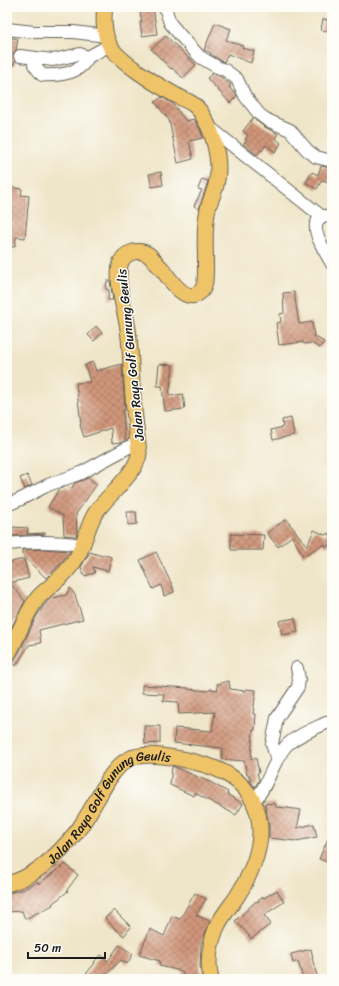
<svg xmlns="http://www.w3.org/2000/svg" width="339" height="986" viewBox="0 0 339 986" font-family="Sriracha,sans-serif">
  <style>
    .building { fill: url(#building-cross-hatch) }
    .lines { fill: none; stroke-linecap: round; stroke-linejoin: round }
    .minor-casing { stroke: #666258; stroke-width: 14 }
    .major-casing { stroke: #666258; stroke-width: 17 }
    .minor { stroke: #fff; stroke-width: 12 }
    .major { stroke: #efc469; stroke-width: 15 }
    .labels { text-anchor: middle; stroke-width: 3; stroke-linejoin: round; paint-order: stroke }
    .street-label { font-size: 13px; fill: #1c1c1c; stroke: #fdfcf7 }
  </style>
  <defs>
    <pattern id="building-cross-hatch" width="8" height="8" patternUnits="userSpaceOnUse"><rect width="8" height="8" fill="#d0977b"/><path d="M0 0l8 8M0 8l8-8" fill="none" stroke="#a87a64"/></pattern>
  </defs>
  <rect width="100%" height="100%" fill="#fdfcf7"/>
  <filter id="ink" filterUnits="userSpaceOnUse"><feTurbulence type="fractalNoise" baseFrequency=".025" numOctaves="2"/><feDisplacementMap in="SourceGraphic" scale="8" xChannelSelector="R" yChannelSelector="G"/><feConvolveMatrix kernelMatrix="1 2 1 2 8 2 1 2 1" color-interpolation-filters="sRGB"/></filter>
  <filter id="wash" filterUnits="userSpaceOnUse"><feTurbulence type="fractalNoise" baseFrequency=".012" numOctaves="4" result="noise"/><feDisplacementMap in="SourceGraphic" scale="16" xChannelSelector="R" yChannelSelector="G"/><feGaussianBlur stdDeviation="0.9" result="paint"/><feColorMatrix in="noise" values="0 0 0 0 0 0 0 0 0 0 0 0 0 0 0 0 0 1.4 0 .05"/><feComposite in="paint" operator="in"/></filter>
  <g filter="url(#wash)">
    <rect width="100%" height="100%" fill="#efe5c8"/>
    <g id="blocks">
      <path class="building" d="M139,7h14l4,27 -15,2 -2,-14h2z
        M323,19l9,2v11l-11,-2z
        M215,23l16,6 -5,11 17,6 -1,2 12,3 -3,12 -23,-9 -4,8 -14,-8 1,-1 -7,-3z
        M166,36l30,29 -13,13 -11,-10 -1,1 -20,-20z
        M7,37l11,2 -2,11 -3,5 2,6 -1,4 -7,-1z
        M213,73l8,4 10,8 -2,2 8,9 -7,7 -23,-25z
        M162,97l11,7 13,17 8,-2 6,10 3,9 -14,3 4,18 -15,4 -9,-43 -14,-18z
        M253,118l10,8 15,8 -3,4 6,5 -6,9 -9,-7 -4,6 -1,-1 -4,5 -14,-11 4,-4 -2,-1 3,-4 -5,-4z
        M321,166l11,2v4l-3,10 -7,-2 -5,9 -11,-6 6,-11 6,3z
        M161,172l2,13 -11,2 -3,-13z
        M202,179l6,2 -9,28 -5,-3 8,-16 -4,-1z
        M7,187l15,2 -1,6 8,1 -4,42 -9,-1 -1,10 -8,-1z
        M107,281h3l3,19h-5l1,-10 -3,-1z
        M294,292l5,32 13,-2 2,14 10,6 -4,6 -9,-5 -7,1 -1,-2 -24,3 -3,-22 5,-1 -1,-8 4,-1 -1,-20z
        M96,326l6,7 -8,8 -6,-6z
        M93,362l3,9 26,-7 3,46h-2l2,30 -2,2 -11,1 -1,-15 -27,9 -4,-12 1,-1 -5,-41 14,-1 -5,-17z
        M159,364l14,1 -4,31 14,-2 2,15 -20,2 -3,-25h-5z
        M291,418l3,17 -21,5 -2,-10 12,-3 -1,-7z
        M27,475l5,10 -7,4 -5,-11z
        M88,478l9,6 -21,30 1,18 -1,4 -12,-1 -1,-19 -15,-9 11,-18 8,-3 4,3 4,-6z
        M127,512h9l1,12 -9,1z
        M286,519l21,27 7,-16 11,5 3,-2 4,5v5l-6,4 -2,-3 -21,12 -11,-20 -14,11 -11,-14z
        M13,527l15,1 -1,6 18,-1v1l-33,2z
        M231,534l33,1 -1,15h-32z
        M45,549l25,2 -8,11 -16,16 -24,-23v-5z
        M90,552l12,4 1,-2 8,3 -3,14 -15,-4 2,6 -11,3 -3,-9z
        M156,552l16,33 2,7 -10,4 -3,-11 -8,4 -13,-29z
        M24,559l5,19 -19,5 15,18 -18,35v-73z
        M70,588l5,7 8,24 -44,11 2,13 -12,2 -13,21 -4,-3 7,-10 17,-36 10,-14 3,-4 17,-4z
        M295,618l3,14 -16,3 -3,-14z
        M229,681l1,8 15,2v-2l11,1 -3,24h3l-1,16h-2l-2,29 5,-1 3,15h-2l2,7 -4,7 -4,-5 -2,-7h-2l-3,-14 -22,-2v-11l-48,-5 1,-15 37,3 3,-19 -36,2 -1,-12 -15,-1 1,-7 -22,-1v-8l46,3v1l21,2 1,-2 8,1 -1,-6z
        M144,726h16v17l-15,1z
        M172,766l38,16 18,10 -1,2 16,10 -7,11 -41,-22 -1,3 -24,-11z
        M275,803l1,4 11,1 14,2 -4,18 17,-4 3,13 -21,4 -27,-3v-13l-4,-21z
        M332,830v34l-13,-5z
        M65,864l13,11 -11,15 1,1 -16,13 1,1 -28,14 -3,-8 -15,1v-19l15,-3 16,-8 1,2z
        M277,890l7,12 -20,13 7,9 -20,15 -4,-6 -12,-12 21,-20 1,1 6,-5 1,1z
        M195,893l11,6 -10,16 14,6 -9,24 -1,22 2,12h-19l-1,-8 -23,-5 1,-5 -21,-6 11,-26 14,7 8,-20 8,3z
        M114,910l17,17 -7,9 -11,-9 -8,-9z
        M119,945l14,9 -6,10 -6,-4 -20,19h-19l13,-16 -1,-1 7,-7 7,6z
        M311,949l2,9h-1l6,21h-15l-5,-18 -5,2 -2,-9z"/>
    </g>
  </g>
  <g filter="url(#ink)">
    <use href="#blocks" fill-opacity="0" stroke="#666258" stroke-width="1"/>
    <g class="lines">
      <defs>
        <path id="minor" d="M165,7l5,16 10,12 20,22 17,10 8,3 12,9 8,17 14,18 8,6 23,10 17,20 9,7 16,4
          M7,29l27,3h39l34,4
          M20,56l33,4 27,-6 8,3 22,-12
          M34,58v7l8,10c16,1 38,-1 46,-18
          M208,126l113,90h11
          M321,216c-2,2 -4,6 -5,9 -2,10 11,30 16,39
          M7,505l14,-6 27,-14 33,-12 57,-31
          M7,544c26,-3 50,-3 75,1
          M277,760l-5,-16 5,-26 21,-31 1,-8 -2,-11
          M254,801c14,-14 18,-39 32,-55 10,-11 33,-19 46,-26"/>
        <g id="major">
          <path d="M7,656c11,-19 17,-40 30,-57 4,-6 11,-10 16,-15 9,-8 18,-16 24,-27 8,-14 10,-31 19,-45 11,-16 42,-40 43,-59 -2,-19 -5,-38 -6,-57 -2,-23 -2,-45 -5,-67 -3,-20 -12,-43 -8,-64 3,-13 19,-17 29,-10 4,4 8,9 13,14 7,9 22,33 35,25 6,-3 7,-7 8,-13 2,-22 -2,-45 2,-67 1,-10 7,-20 9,-29 5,-19 0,-42 -8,-60 -4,-7 -7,-15 -14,-20 -7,-5 -16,-8 -24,-13 -16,-9 -51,-31 -60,-46 -6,-11 -7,-27 -5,-39"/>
          <path id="s1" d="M7,884c29,-7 53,-31 71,-54 8,-11 14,-23 21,-34 7,-13 16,-30 30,-37 16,-8 52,-1 69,4 22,5 45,17 55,38 17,33 1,69 -17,97 -7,10 -15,19 -20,31 -6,15 -9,34 -5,50"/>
        </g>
      </defs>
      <use href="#minor" class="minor-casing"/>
      <use href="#major" class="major-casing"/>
      <use href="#minor" class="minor"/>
      <use href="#major" class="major"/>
    </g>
  </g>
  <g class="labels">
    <g class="street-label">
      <text transform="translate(130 355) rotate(-96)" y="5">Jalan Raya Golf Gunung Geulis</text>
      <text dy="5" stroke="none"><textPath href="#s1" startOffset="135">Jalan Raya Golf Gunung Geulis</textPath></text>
    </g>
  </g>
  <rect width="339" height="986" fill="none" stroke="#fdfcf7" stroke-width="24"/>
  <path d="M28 952v6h77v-6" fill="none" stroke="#1c1c1c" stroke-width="2"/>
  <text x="34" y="952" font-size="12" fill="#1c1c1c" stroke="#fdfcf7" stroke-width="3" paint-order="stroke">50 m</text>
</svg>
